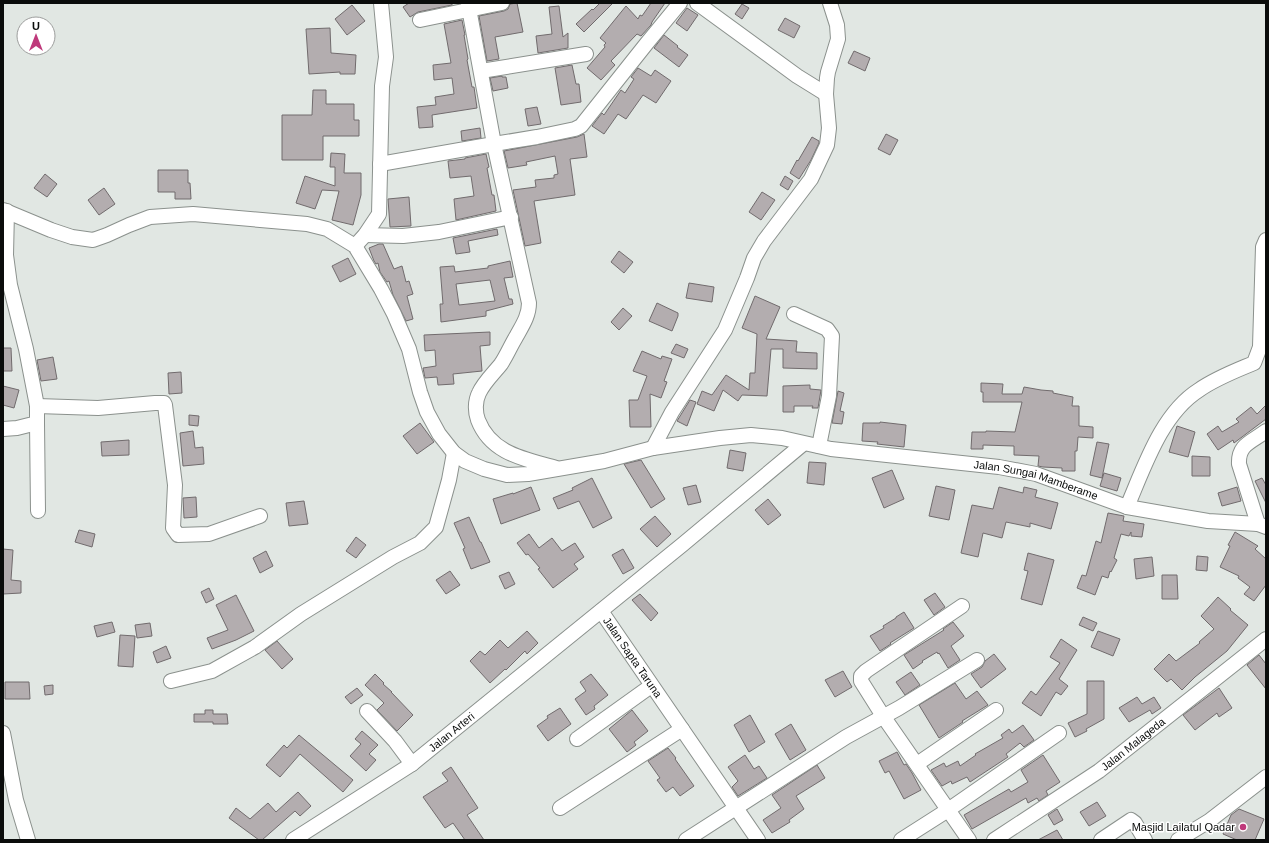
<svg xmlns="http://www.w3.org/2000/svg" width="1269" height="843" viewBox="0 0 1269 843" font-family="Helvetica,sans-serif">
  <style>
    .building { fill: #b3adaf; stroke: #716b6d; fill-rule: evenodd }
    .lines { fill: none; stroke-linecap: round; stroke-linejoin: round }
    .minor-casing { stroke: #8b918d; stroke-width: 16 }
    .minor { stroke: #fff; stroke-width: 14 }
    .poi-dot { fill: #bf397b; stroke: #fff; stroke-width: 1.5 }
    .labels { text-anchor: middle; stroke-width: 3; stroke-linejoin: round; paint-order: stroke }
    .street-label { font-size: 11px; fill: #0a0c0b; stroke: #fff }
    .poi-label { font-size: 11px; fill: #0a0c0b; stroke: #fff; text-anchor: end }
  </style>
  <rect width="100%" height="100%" fill="#e1e7e3"/>
  <path class="building" d="M409,3h43v2l-34,7 -8,5 -7,-10z
    M517,3l6,29 -28,5 4,22 -12,2 -8,-45 25,-5 4,-2 2,-5z
    M600,3h13l-29,29 -8,-8 16,-15 1,1z
    M651,3h14l-13,19 -1,3 -10,11 -4,-2 -26,27 4,4 -14,15 -14,-12 18,-21 -1,-2 2,-2 -6,-5 26,-32 12,13 2,-4 2,1z
    M742,4l7,4 -7,11 -7,-5z
    M352,5l13,16 -18,14 -12,-16z
    M559,6l4,31 5,-4v15l-30,5 -2,-17 16,-2 -3,-27z
    M687,8l11,7 -11,16 -11,-8z
    M785,18l15,8 -6,12 -16,-8z
    M462,20l3,15h-1l4,24 -1,1 5,27h2l3,21 -45,7 1,12 -14,1 -2,-21 19,-2 -1,-8 19,-3 -2,-16 -18,2 -1,-15 18,-2 -7,-39z
    M330,28l1,25 25,2 -1,19h-15v-2l-31,2 -3,-45z
    M664,35l14,11 -1,1 11,8 -9,12 -25,-19z
    M854,51l16,7 -5,13 -17,-8z
    M572,65l4,19h3l2,18 -20,3 -6,-37z
    M638,68l13,8 4,-6 16,11 -15,22 -13,-8 -17,24 -8,-5 -14,20 -12,-8 10,-13 2,2 17,-25 4,3 9,-14 -3,-2z
    M502,76v1h4l2,11 -15,3 -3,-13z
    M313,90h13v14h28v16h5v16h-36v24h-41v-45h30z
    M537,107l4,17 -13,2 -3,-17z
    M480,128l1,10 -19,3 -1,-10z
    M584,134l3,23 -17,2 5,36 -41,6 7,42 -16,3 -12,-56 23,-3 -1,-7 19,-2v-3l4,-1 -3,-18 -29,6 1,3 -19,3 -4,-17 73,-14z
    M886,134l12,6 -8,15 -12,-6z
    M812,137l7,4v2l-8,17 -12,19 -9,-6 7,-13 1,1z
    M331,153l14,1 -1,19h17v22l-8,30 -21,-5 7,-29 -17,-1 -7,19 -19,-6 9,-27 30,10v-19h-5z
    M486,154l3,13 -2,1 5,27h2l2,16 -40,9 -2,-21 20,-3 -3,-20 -21,2 -2,-17 17,-2v-1z
    M158,170h30v13h2l1,16h-16v-7h-17z
    M45,174l12,10 -10,13 -13,-9z
    M785,176l8,5 -5,9 -8,-5z
    M104,188l11,16 -16,11 -11,-15z
    M762,192l13,8 -14,20 -12,-8z
    M409,197l2,29 -21,1 -2,-28z
    M497,229l1,6 -30,6 2,11 -14,2 -3,-16z
    M379,244h4l11,25 8,-3 4,16 3,-1 4,13 -6,2 6,23 -7,2 -13,-26 -4,-14 -2,1 -7,-10 -2,-9 -2,1 -2,-3 -5,-13z
    M619,251l14,11 -9,11 -13,-11z
    M348,258l8,16 -16,8 -8,-16z
    M510,261l3,16 -9,1 5,21h3l1,5 -27,7v5l-45,6 -1,-18h3l-3,-37 14,-1 1,6 33,-4v-2zM490,280l5,21 -36,4 -3,-21z
    M689,283l25,4 -2,15 -26,-4z
    M755,296l25,11 -14,32 31,2 -1,11 21,1v16l-34,-1v-19h-12l-4,47 -25,-1 -4,6 -15,-11 -9,21 -17,-7 5,-13 10,4 14,-20 23,15 1,-17h5l2,-39 -15,-6z
    M657,303l21,10v3l-6,15 -23,-10z
    M623,308l9,8 -13,14 -8,-8z
    M490,332v13l-10,1 2,25 -29,3 1,10 -16,1 -1,-8 -12,1 -2,-10 13,-2 -1,-16 -10,1 -1,-16z
    M676,344l12,5 -4,9 -13,-5z
    M3,348h8l1,23h-9z
    M642,351l19,8 1,-3 10,3 -8,22 3,1 -6,16 -11,-4 1,33h-21l-1,-27h9l9,-24 -14,-5z
    M53,357l4,22 -16,2 -4,-21z
    M181,372l1,21 -13,1 -1,-21z
    M981,383l22,1 -1,10h20l2,-7 17,3 12,1v2l20,4 -1,9h7v20l14,1v11l-15,-1 -1,14h-2v20h-13v-3l-19,-1 -5,-1 1,-10 -25,-1v-9l-31,-1v4h-12l1,-17h14v-1l29,1 7,-30h-39v-10h-2z
    M810,385v4l11,1 -3,18h-6l1,-2h-19v6h-11v-26z
    M3,386l16,4 -5,18 -11,-3z
    M838,391l6,2 -4,18 4,1 -2,12 -10,-1z
    M690,400l6,2 -9,24 -10,-5z
    M1266,405v14l-32,24 -1,-3 -15,10 -11,-16 11,-8 4,6 17,-10 -3,-3 15,-12 6,7z
    M189,415l10,1 -1,10 -9,-1z
    M880,422l26,3 -2,22 -27,-3 1,-2 -16,-1 1,-18h17z
    M420,423l14,19 -17,12 -14,-18z
    M1177,426l18,6 -7,25 -19,-5z
    M193,431l2,17 8,-1 1,17 -21,2 -3,-33z
    M129,440v15l-27,1 -1,-14z
    M1097,442l12,2 -7,34 -12,-3z
    M730,450l16,3 -3,18 -16,-3z
    M1192,456l18,1v19h-18z
    M641,460l24,39 -14,9 -27,-44z
    M809,462l17,1 -2,22 -17,-2z
    M892,470l12,29 -20,9 -12,-30z
    M1104,473l17,5 -4,13 -17,-5z
    M592,478l20,40 -19,10 -14,-27 -21,8 -5,-11 20,-8 -1,-2z
    M1262,478l4,7v18l-11,-22z
    M696,485l5,17 -13,3 -5,-17z
    M936,486l19,4 -6,30 -20,-4z
    M531,487l9,23 -39,14 -8,-25 20,-6v1z
    M999,487l24,6 1,-6 13,3 -2,7 23,6 -7,26 -21,-6v4l-24,-5 -4,16 -19,-5 -5,24 -17,-4 11,-48 21,4z
    M1237,487l4,14 -19,5 -4,-13z
    M196,497l1,20 -13,1 -1,-20z
    M768,499l13,16 -13,10 -13,-15z
    M304,501l4,23 -19,2 -3,-23z
    M1108,513l16,3 -1,5 21,3 -2,13 -11,-1v-4l-2,4 -8,-2 -7,24 3,2 -6,12 -1,-1 -2,7 -6,-2 -7,19 -18,-7 5,-13 4,1 10,-35 5,2z
    M655,516l16,18 -14,13 -17,-18z
    M469,517l11,25h1l9,20 -19,7 -8,-20 2,-1 -11,-25z
    M79,530l16,4 -3,13 -17,-5z
    M1235,532l23,14 -3,3 11,10v26l-12,16 -10,-7 6,-7 -12,-9 1,-2 -19,-9 10,-21 -2,-1z
    M529,534l10,14 13,-10 10,13 13,-8 9,14 -10,7 4,5 -25,19 -15,-19 2,-1 -12,-14 -2,1 -9,-12z
    M356,537l10,8 -10,13 -10,-7z
    M3,549l10,1 -2,30 10,1v12l-18,1z
    M623,549l11,19 -11,6 -11,-19z
    M266,551l7,15 -13,7 -7,-15z
    M1028,553l26,7 -12,45 -21,-6 7,-28 -4,-1z
    M1197,556l11,1 -1,14 -11,-1z
    M1152,557l2,19 -18,3 -2,-20z
    M450,571l10,14 -14,9 -10,-14z
    M509,572l6,12 -10,5 -6,-13z
    M1162,575h15l1,24h-16z
    M209,588l5,11 -8,4 -5,-11z
    M935,593l10,14 -11,8 -10,-15z
    M640,594l18,19 -7,8 -19,-21z
    M236,595l18,36 -18,9 -24,9 -5,-11 21,-8 -12,-25z
    M1218,597l13,12 -1,1 18,15 -21,26 -32,26 -13,13 -11,-11 -4,3 -13,-13 15,-15 7,7 24,-18 -1,-1 15,-13 -13,-13z
    M904,612l10,16 -24,15 1,1 -11,7 -10,-15 14,-8 -1,-2 13,-8v-1z
    M1083,617l14,6 -4,8 -14,-6z
    M112,622l3,10 -18,5 -3,-11z
    M953,622l11,14 -13,10 9,14 -12,8 -9,-15 -1,1 -1,-2 -15,9 1,1 -10,7 -9,-14 40,-25 -1,-1z
    M150,623l2,13 -15,2 -2,-13z
    M527,631l11,12 -11,11 -2,-3 -19,19 -1,-1 -15,14 -20,-22 10,-10 5,4 15,-15 8,8z
    M1098,631l22,8 -7,17 -22,-9z
    M120,635l15,1 -2,31 -15,-1z
    M1061,639l16,11 -18,29 9,7 -7,9 -5,-3 -15,24 -19,-13 9,-12 5,4 24,-32 -10,-6z
    M277,641l16,18 -11,10 -17,-19z
    M166,646l5,12 -14,5 -4,-11z
    M994,654l12,15 -25,19 -10,-14 11,-7 3,-6z
    M1259,655l7,9v25l-19,-24z
    M843,671l9,16 -17,10 -10,-17z
    M911,672l9,13 -15,10 -9,-13z
    M375,674l9,9 -1,1 9,8h-1l22,23 -16,16 -20,-21 7,-7 -19,-18z
    M591,674l17,21 -14,11 1,3 -9,6 -11,-16 11,-8 -6,-9z
    M1087,681h17v38l-18,10 1,2 -12,6 -7,-14 19,-9z
    M5,682h24l1,17h-25z
    M955,683l11,16 11,-8 11,14 -26,16 1,1 -24,16 -20,-33z
    M53,685v9l-8,1 -1,-9z
    M357,688l6,7 -12,9 -6,-7z
    M1219,688l13,20 -13,9 -2,-4 -22,17 -12,-15z
    M1137,697l5,7 12,-7 7,11 -9,6 -2,-4 -21,12 -10,-14z
    M560,708l11,16 -23,17 -11,-15 11,-8 -1,-2z
    M205,710h8v4h14l1,10h-15v-2h-19v-8h11z
    M632,710l16,21 -14,11 2,3 -9,7 -18,-23z
    M750,715l15,27 -16,10 -15,-27z
    M791,724l15,26 -16,10 -15,-26z
    M1023,725l11,15 -10,7 -4,-4 -14,11 2,3 -38,25 -3,-5 -15,7 -1,-3 -9,5 -11,-16 13,-7 2,4 12,-6 2,5 16,-11 -1,-1 28,-16 -2,-3 8,-6 3,4z
    M362,731l16,14 -9,9 7,6 -10,11 -16,-15 11,-12 -6,-5z
    M299,735l54,45 -10,12 -43,-38 -20,23 -14,-12 18,-20 3,3z
    M668,748l8,10 -1,1 19,27 -14,10 -7,-9 -7,5 -9,-12 3,-2 -12,-17z
    M897,752l7,13 2,-1 6,9 9,17 -17,9 -15,-28 -4,2 -6,-12z
    M745,755l9,14 5,-3 8,12 -29,18 -6,-9 6,-6 -10,-14z
    M1043,755l17,27 -14,9 2,4 -9,6 -2,-3 -9,5 -2,-5 -54,31 -8,-14 45,-26 2,3 17,-10 -7,-12z
    M817,765l8,13 -29,18 8,13 -15,11 1,2 -18,11 -9,-13 18,-12 -9,-13z
    M451,767l27,41 -11,7 17,25h-19l-12,-17 -8,5 -22,-31 25,-16 -6,-8z
    M298,792l13,14 -11,10 -5,-5 -33,29h-3l-30,-22 7,-10 14,11 18,-16 8,9z
    M1097,802l9,14 -17,10 -9,-14z
    M1057,809l6,11 -9,5 -6,-10z
    M1239,809l25,10 -9,21h-18l-14,-6 8,-19z
    M1057,830l6,10h-25z"/>
  <g class="lines">
    <defs>
      <g id="minor">
        <path d="M468,3l26,141 35,159c0,13 -7,23 -13,34 -5,8 -9,18 -15,27 -7,9 -17,18 -22,29 -4,8 -4,19 -1,27 13,34 47,39 78,48"/>
        <path d="M697,3l100,73 29,18"/>
        <path d="M420,20l82,-17"/>
        <path d="M481,71l105,-17"/>
        <path d="M380,164l114,-20 43,-7 38,-8 6,-3 66,-83 33,-40"/>
        <path id="s1" d="M3,210l48,20 21,7 21,3 14,-5 22,-10 21,-8 43,-3 114,10 20,5 28,17 26,43 13,25 15,35 11,43 7,20 12,22 15,19 11,8 19,8 23,6 21,-1 76,-13 49,-13 67,-10 31,-3 31,3 49,11 168,18 37,7 91,33 81,14 50,3 8,3"/>
        <path d="M365,235l38,1 36,-4 72,-15"/>
        <path d="M355,246l10,-11 14,-21 3,-128 4,-29 -5,-54"/>
        <path d="M794,314l33,15 5,7 -3,60 -10,50"/>
        <path d="M37,406l61,2 57,-5h9l1,2 10,80 -2,43 5,7 31,-1 51,-18"/>
        <path d="M37,423l1,88"/>
        <path d="M3,429l14,-1 20,-5v-17l-11,-57 -16,-64 -4,-30 1,-44"/>
        <path d="M653,448l19,-36 53,-82 22,-52 7,-20 10,-17 47,-62 16,-34 2,-17 -3,-34 1,-16 1,-6 10,-33 -1,-14 -7,-22"/>
        <path d="M1127,507c17,-39 34,-93 72,-117 17,-12 36,-19 55,-27l6,-16 3,-100 3,-7"/>
        <path d="M1258,524l-19,-60c-1,-20 13,-22 27,-33"/>
        <path d="M962,606l-96,65 -5,5v5l22,35 86,124"/>
        <path id="s2" d="M601,611l157,229"/>
        <path d="M171,681l41,-10 43,-24 46,-33 92,-57 27,-14 16,-16 13,-47 5,-27"/>
        <path d="M367,711l28,30 17,23"/>
        <path d="M3,733l13,67 12,40"/>
        <path d="M577,739l74,-53"/>
        <path d="M917,764l79,-54"/>
        <path d="M560,808l122,-79"/>
        <path id="s3" d="M293,840l119,-76 270,-219 121,-101"/>
        <path d="M686,840l160,-103 53,-29 78,-48"/>
        <path d="M901,840l47,-30 111,-77"/>
        <path id="s4" d="M994,840l105,-69 167,-132"/>
        <path d="M1101,840l30,-20 4,3 10,17"/>
        <path d="M1178,840l31,-19 57,-44"/>
      </g>
    </defs>
    <use href="#minor" class="minor-casing"/>
    <use href="#minor" class="minor"/>
  </g>
  <circle class="poi-dot" cx="1243" cy="827" r="4"/>
  <g class="labels">
    <g class="street-label">
      <text dy="4" stroke="none"><textPath href="#s1" startOffset="1194">Jalan Sungai Mamberame</textPath></text>
      <text dy="4" stroke="none"><textPath href="#s2" startOffset="56">Jalan Sapta Taruna</textPath></text>
      <text dy="4" stroke="none"><textPath href="#s3" startOffset="192">Jalan Arteri</textPath></text>
      <text dy="4" stroke="none"><textPath href="#s4" startOffset="169">Jalan Malageda</textPath></text>
    </g>
    <g class="poi-label">
      <text x="1235" y="831">Masjid Lailatul Qadar</text>
    </g>
  </g>
  <rect width="1269" height="843" fill="none" stroke="#0a0c0b" stroke-width="8"/>
  <g transform="translate(36 36)"><circle r="19" fill="#ffffff" stroke="#9d9e9d"/>
  <path d="M0-3L7 15L0 10L-7 15Z" fill="#bf397b"/>
  <text y="-6" font-size="11" font-weight="bold" text-anchor="middle" fill="#0a0c0b">U</text>
  </g>
</svg>
